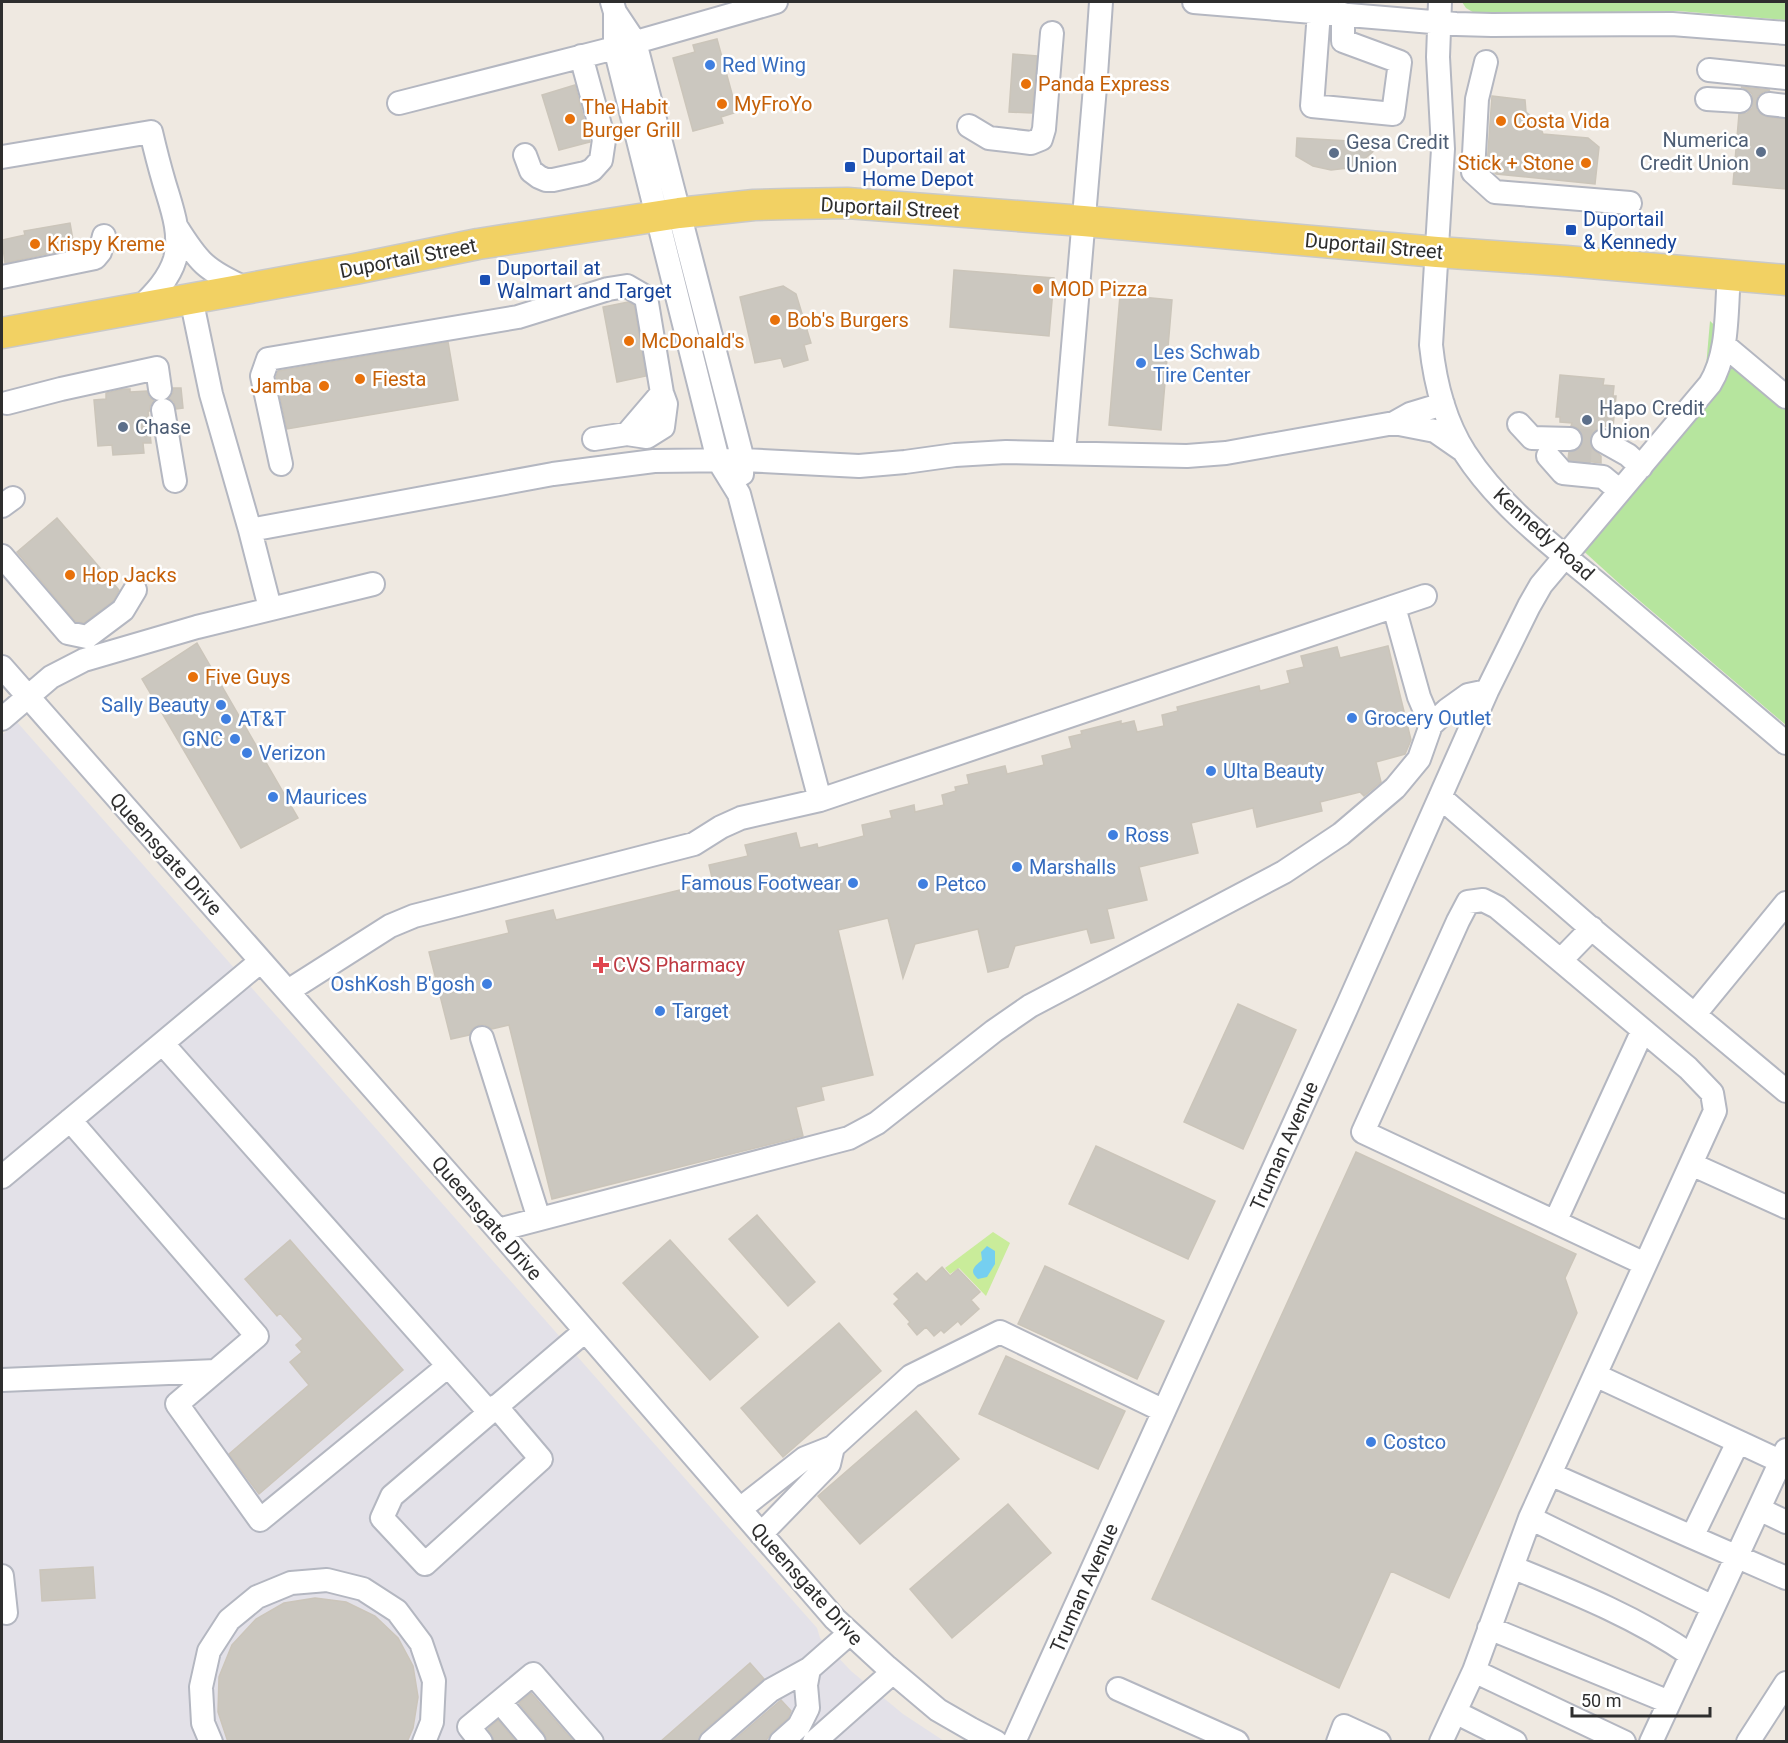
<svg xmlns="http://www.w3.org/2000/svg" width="1788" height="1743" viewBox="0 0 1788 1743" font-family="Roboto,sans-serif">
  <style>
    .industrial { fill: #e3e1e8 }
    .green { fill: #b6e59e }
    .pitch { fill: #c9ec9a }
    .water { fill: #75cff0 }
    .building { fill: #cbc7bf; stroke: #cbc5ba; stroke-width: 1.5 }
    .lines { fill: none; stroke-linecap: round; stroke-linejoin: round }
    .minor-tunnel { stroke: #c8c4bd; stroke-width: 22; stroke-dasharray: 22 11; stroke-linecap: butt }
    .minor-casing { stroke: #b4b7c1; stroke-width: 26 }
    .major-casing { stroke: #c9c9c9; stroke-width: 33 }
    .minor { stroke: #fff; stroke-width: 22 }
    .major { stroke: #f2d163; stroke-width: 30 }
    .shop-dot { fill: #3f7fe0; stroke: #fff; stroke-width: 2 }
    .food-dot { fill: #e8710a; stroke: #fff; stroke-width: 2 }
    .service-dot { fill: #5c6f8a; stroke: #fff; stroke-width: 2 }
    .transit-dot { fill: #1a4fb4; stroke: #fff; stroke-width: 2 }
    .health-dot { fill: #e0444e; stroke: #fff; stroke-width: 2 }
    .labels { text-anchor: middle; stroke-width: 5; stroke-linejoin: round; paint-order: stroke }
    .shop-label { font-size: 20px; fill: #366cbe; stroke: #fff; text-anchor: start }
    .food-label { font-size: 20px; fill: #c56008; stroke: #fff; text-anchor: start }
    .service-label { font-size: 20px; fill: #4e5e75; stroke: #fff; text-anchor: start }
    .transit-label { font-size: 20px; fill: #164399; stroke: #fff; text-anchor: start }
    .street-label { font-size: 20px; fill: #2e2e2e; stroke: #fff }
    .health-label { font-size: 20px; fill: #be3a42; stroke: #fff; text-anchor: start }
  </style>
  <rect width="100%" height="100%" fill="#efe9e1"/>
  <path class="industrial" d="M17,722l800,906 3,10 31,33 52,43 41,27h-942v-1006z"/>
  <path class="green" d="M1462,2h324v18l-108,-9 -202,3 -10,-6z
    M1710,321l76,71v333l-165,-140 -53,-48 126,-150 12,-20z"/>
  <path class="pitch" d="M993,1232l17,11 -24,53 -27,-28 -9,6 -5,-6z"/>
  <path class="water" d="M987,1246l8,5v13l-8,13 -9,2c-10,-8 -3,-13 4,-19l-1,-8z"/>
  <path class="building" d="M717,39l20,73 -16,5 2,6 -30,8 -20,-73 22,-6 -2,-7z
    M1013,54l24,2 -5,57 -23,-1z
    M575,85l15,57 -31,8 -17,-55z
    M1741,87l29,3 -7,2 -5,4 -2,7 1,7 4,4 6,3 19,2v70l-53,-5 6,-70 8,-1 5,-5 1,-6 -1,-8 -4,-4z
    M1492,96l33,4 1,12 13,11 4,11 45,4 11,9 -4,37 -99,-10 -9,-8z
    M1297,138l86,5 -21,18 -14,7 -17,2 -18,-4 -17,-10z
    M70,223l3,17h-4l1,9 -65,14 -3,-23 23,-5 -1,-4z
    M954,270l100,8 -5,58 -99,-9z
    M783,286l13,8 15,49 -7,2 4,15 -24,7 -3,-9 -26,5 -15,-66z
    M1120,295l52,5 -11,130 -52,-5z
    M628,302l6,3 12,71 -29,6 -14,-75z
    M448,342l10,58 -171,29 -11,-52 2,-6z
    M1560,375l44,4 -1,6 11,1 -1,10h3l-3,31 -9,-1v2l-7,1 -5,5 -2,7 2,7 9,8v7l-33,-4 1,-7 8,-1 5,-5 1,-7 -1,-6 -4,-5 -7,-2 1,-3 -12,-1v-5h-4z
    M173,388h8l2,20 -7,1 -2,-7 -5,-4 4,-5z
    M123,389h7v3l17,-1 2,6 5,4 -4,5v5h-2l3,32h-8l1,10 -31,2 -1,-10 -14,1 -4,-46 12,-1v-6z
    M57,518l62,72 -6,11 -29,22 -9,-2 -58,-69z
    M197,643l101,175 -57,30 -99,-169z
    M1388,646l23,94 -6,14 -29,8 5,20 -17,14 -4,-4 -40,10 2,9 -65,16 -4,-19 -62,15 7,30 -59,14 8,33 -40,9 7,29 -23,5 -4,-14 -72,17 -7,21 -20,5 -10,-43 -63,15 -12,34 -15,-60 -50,12 35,145 -52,12 3,13 -28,7 7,29 -251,63 -43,-174 -17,4 -7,-4h-6l-7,4 -3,6 -18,4 -22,-87 80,-19 -3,-12 47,-11 3,10 157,-38 -4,-17 39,-9 -3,-11 51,-12 4,15 17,-4 1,4 46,-12 -2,-11 30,-7 -2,-7 24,-6 1,7 29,-7 -2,-10 14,-4 -1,-4 14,-3 -2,-9 38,-9 2,8 37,-9 -2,-9 30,-8 -3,-11 13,-3 -1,-3 40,-10v3l13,-3 3,11 27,-6 -2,-11 16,-4 -1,-4 82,-21 1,5 30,-8 -3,-12 17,-4 -3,-11 36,-9 3,11z
    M1238,1004l58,26 -53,119 -59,-27z
    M1096,1146l119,55 -27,58 -119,-55z
    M1356,1152l220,102 -11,24 12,35 -128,285 -58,-27 -52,117 -187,-89z
    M757,1215l58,67 -27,24 -59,-67z
    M290,1240l113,130 -144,124 -30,-40 80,-69 -19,-23 12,-10 -6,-7 7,-6 -23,-26 -3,3 -32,-37z
    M670,1240l88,97 -48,43 -87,-97z
    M1045,1266l119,55 -27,58 -119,-55z
    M942,1267l8,9 8,-7 22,23 -9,8 8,9 -18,16 -3,-4 -14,12 -3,-3 -7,6 -8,-9 -9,8 -9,-11 2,-2 -16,-18 5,-5 -5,-5 23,-21 9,9z
    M839,1323l42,48 -98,86 -42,-49z
    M1006,1356l119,55 -27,58 -119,-55z
    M916,1411l43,48 -99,85 -42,-48z
    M1008,1504l43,49 -99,85 -42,-49z
    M93,1567l2,31 -53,3 -2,-31z
    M315,1598l31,4 29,14 23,22 15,28 5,31 -5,31 -6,14h-179l-10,-30 1,-35 13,-32 24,-26 28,-16z
    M750,1663l14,16 -62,53 -4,10h-38z
    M531,1693l43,49h-27l-3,-9 -25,-30z
    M781,1700l10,11 -3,7 -16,14 -7,10h-33z
    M498,1720l18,22h-22l-6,-13z"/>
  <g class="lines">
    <path class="minor-tunnel" d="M1570,439l33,2
      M1569,458l32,2"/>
    <defs>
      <path id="minor" d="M612,2l3,10v36l103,412 21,34 81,306
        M1194,2l262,22 36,1 180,-1 114,9
        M1440,2l-2,55 5,92 -12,196c4,38 13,75 34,108 35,54 88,93 137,134 61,52 123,104 184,156
        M615,12l20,30 108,418 -1,14
        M1319,12l-7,94 81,8 7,-52 -57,-21v-27
        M1486,62l-9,37 -4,73 22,20 135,11
        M1709,70l77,8
        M1707,99l33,2
        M399,103l216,-55 161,-46
        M1769,104l17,2
        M969,126l20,12 42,5 10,-4 3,-10 8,-96
        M525,155l6,16 8,6 7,3h7l32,-7 7,-3 9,-10 3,-20 -23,-84
        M2,157l149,-25c4,17 8,33 13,50 7,24 18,51 11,77 -6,20 -21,35 -35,49
        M176,226c23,37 30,44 69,62
        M2,277l93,-19 5,-6 4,-16
        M191,298l20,96 39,136 20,78
        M1724,345l62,52
        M7,403l54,-14 96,-21 3,21
        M163,410l12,71
        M1394,423l41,8 26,18
        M1519,424l13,14 38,1
        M627,434l35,-41
        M1603,441l25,14 13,12
        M1064,453l32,-378 5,-73
        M1548,456l15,17 40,4 17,14
        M281,464l-19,-88 6,-17 250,-42 90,-28 19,-3 19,11 16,96 4,11 -3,23 -16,10 -20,-3 -33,5
        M2,506l11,-8
        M250,530l303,-56 101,-13 89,-1 116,6 46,-4 50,-7 51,-3 181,4 39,-3 168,-30 16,-9 33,-10
        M2,556l66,77 19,4 36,-27 12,-20
        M2,667l496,563 337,389 52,48 51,43 33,19 25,13
        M2,719l49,-42 33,-17 113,-33 176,-43
        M1431,725l16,-15 21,-15 19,-4
        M1440,797l146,127 200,167
        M1561,960l31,-32
        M288,991l102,-65 24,-10 280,-72 27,-17 20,-9 79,-18 605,-204
        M1695,1014l91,-111
        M482,1038l57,181
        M163,1044l326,368
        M70,1120l187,216 -80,68 83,116 188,-154
        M1691,1164l95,43
        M2,1177l259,-216
        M1555,1222l88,-192
        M498,1230l351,-92 28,-15 117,-92 36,-25 254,-134 57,-38 54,-46 24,-29 12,-34 -12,-28 -25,-90
        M1595,1375l191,89
        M2,1380l214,-9
        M496,1406l45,53 -116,105 -43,-46 10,-22 193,-165
        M1550,1474l142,63 46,-95
        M740,1509l65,-51 28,-11 78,-71 89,-44 164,79
        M1759,1509l27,13
        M1530,1518l183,89
        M761,1534l68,-70 4,-17
        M1692,1537l94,41
        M1512,1567c61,25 124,50 179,88
        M2,1576l4,37
        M1489,1628l180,74
        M1118,1689l119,53
        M500,1702l34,40
        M1455,1712l60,30
        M211,1742l-8,-19 -2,-36 8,-36 20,-31 28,-23 34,-14 36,-3 36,9 34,22 24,32 13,38 -2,41 -8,20
        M481,1742l-12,-15 64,-53 59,68
        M711,1742l60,-52 38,-21
        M781,1742l18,-16 9,-18 -2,-23 3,-16 41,-36
        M814,1742l79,-70
        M1014,1742l332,-733 141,-318 42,-85 12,-21 169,-201c19,-31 16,-73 19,-109
        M1338,1742l6,-16 35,16
        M1441,1742l33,-71
        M1624,1742l-150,-71 56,-153 185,-407 -3,-18 -24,-25 -191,-161 -14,-7 -15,2 -10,19 -95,211 282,132
        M1651,1742l135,-292
        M1748,1742l38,-59"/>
      <path id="major" d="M2,333l353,-64 123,-25 201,-31 75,-8 34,-1 59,-1 236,18 354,31 129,9 220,19"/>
    </defs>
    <use href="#minor" class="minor-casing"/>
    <use href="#major" class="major-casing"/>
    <use href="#minor" class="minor"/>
    <use href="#major" class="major"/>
  </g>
  <g class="shop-dot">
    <circle cx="710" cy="65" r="6"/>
    <circle cx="1141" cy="363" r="6"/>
    <circle cx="221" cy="705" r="6"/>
    <circle cx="1352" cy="718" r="6"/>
    <circle cx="226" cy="719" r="6"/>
    <circle cx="235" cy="739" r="6"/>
    <circle cx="247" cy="753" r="6"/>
    <circle cx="1211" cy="771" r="6"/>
    <circle cx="273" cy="797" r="6"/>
    <circle cx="1113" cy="835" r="6"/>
    <circle cx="1017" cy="867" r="6"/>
    <circle cx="853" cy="883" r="6"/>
    <circle cx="923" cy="884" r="6"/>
    <circle cx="487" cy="984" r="6"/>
    <circle cx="660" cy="1011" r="6"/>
    <circle cx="1371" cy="1442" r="6"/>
  </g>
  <g class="food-dot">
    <circle cx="1026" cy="84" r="6"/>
    <circle cx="722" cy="104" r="6"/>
    <circle cx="570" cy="119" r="6"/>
    <circle cx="1501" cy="121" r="6"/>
    <circle cx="1586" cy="163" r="6"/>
    <circle cx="35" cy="244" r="6"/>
    <circle cx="1038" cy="289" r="6"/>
    <circle cx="775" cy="320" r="6"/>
    <circle cx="629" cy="341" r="6"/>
    <circle cx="360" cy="379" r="6"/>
    <circle cx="324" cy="386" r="6"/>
    <circle cx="70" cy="575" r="6"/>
    <circle cx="193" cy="677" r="6"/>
  </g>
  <g class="service-dot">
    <circle cx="1761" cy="152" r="6"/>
    <circle cx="1334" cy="153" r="6"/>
    <circle cx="1587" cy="420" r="6"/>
    <circle cx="123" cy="427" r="6"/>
  </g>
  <g class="transit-dot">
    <rect x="844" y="161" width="12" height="12" rx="3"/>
    <rect x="1565" y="224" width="12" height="12" rx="3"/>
    <rect x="479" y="274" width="12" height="12" rx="3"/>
  </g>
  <path class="health-dot" d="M598 956h6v6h6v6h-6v6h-6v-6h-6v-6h6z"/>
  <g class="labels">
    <g class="shop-label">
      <text x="722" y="72">Red Wing</text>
      <text x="1153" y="359">Les Schwab<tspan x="1153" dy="23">Tire Center</tspan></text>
      <text x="209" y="712" text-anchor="end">Sally Beauty</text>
      <text x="1364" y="725">Grocery Outlet</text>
      <text x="238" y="726">AT&amp;T</text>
      <text x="223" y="746" text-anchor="end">GNC</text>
      <text x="259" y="760">Verizon</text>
      <text x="1223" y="778">Ulta Beauty</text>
      <text x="285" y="804">Maurices</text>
      <text x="1125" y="842">Ross</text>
      <text x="1029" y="874">Marshalls</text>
      <text x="841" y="890" text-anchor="end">Famous Footwear</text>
      <text x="935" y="891">Petco</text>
      <text x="475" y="991" text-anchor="end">OshKosh B'gosh</text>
      <text x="672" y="1018">Target</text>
      <text x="1383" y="1449">Costco</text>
    </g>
    <g class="food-label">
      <text x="1038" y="91">Panda Express</text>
      <text x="734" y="111">MyFroYo</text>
      <text x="582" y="114">The Habit<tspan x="582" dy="23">Burger Grill</tspan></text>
      <text x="1513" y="128">Costa Vida</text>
      <text x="1574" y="170" text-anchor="end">Stick + Stone</text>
      <text x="47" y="251">Krispy Kreme</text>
      <text x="1050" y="296">MOD Pizza</text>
      <text x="787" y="327">Bob's Burgers</text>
      <text x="641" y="348">McDonald's</text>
      <text x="372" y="386">Fiesta</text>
      <text x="312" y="393" text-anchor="end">Jamba</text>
      <text x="82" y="582">Hop Jacks</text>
      <text x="205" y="684">Five Guys</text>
    </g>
    <g class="service-label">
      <text x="1749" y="147" text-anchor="end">Numerica<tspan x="1749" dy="23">Credit Union</tspan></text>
      <text x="1346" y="149">Gesa Credit<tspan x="1346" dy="23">Union</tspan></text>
      <text x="1599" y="415">Hapo Credit<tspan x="1599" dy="23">Union</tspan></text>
      <text x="135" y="434">Chase</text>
    </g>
    <g class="transit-label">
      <text x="862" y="163">Duportail at<tspan x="862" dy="23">Home Depot</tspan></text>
      <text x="1583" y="226">Duportail<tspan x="1583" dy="23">&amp; Kennedy</tspan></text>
      <text x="497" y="275">Duportail at<tspan x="497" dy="23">Walmart and Target</tspan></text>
    </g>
    <g class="street-label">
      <text transform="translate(890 208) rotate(3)" y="7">Duportail Street</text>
      <text transform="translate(1374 246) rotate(5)" y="7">Duportail Street</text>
      <text transform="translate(408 258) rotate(-11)" y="7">Duportail Street</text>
      <text transform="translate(1544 534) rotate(42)" y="7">Kennedy Road</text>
      <text transform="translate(166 854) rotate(48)" y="7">Queensgate Drive</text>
      <text transform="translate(1284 1146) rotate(-66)" y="7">Truman Avenue</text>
      <text transform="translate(487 1218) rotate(49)" y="7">Queensgate Drive</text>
      <text transform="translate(807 1584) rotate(48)" y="7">Queensgate Drive</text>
      <text transform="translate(1084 1588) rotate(-66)" y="7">Truman Avenue</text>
    </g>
    <g class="health-label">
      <text x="613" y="972">CVS Pharmacy</text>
    </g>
  </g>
  <rect width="1788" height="1743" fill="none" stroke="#2e2e2e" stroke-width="6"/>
  <path d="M1572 1707v9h138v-9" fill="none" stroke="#2e2e2e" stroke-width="3"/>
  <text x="1581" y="1707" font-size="18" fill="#2e2e2e" stroke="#ffffff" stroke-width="4.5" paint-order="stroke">50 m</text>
</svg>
